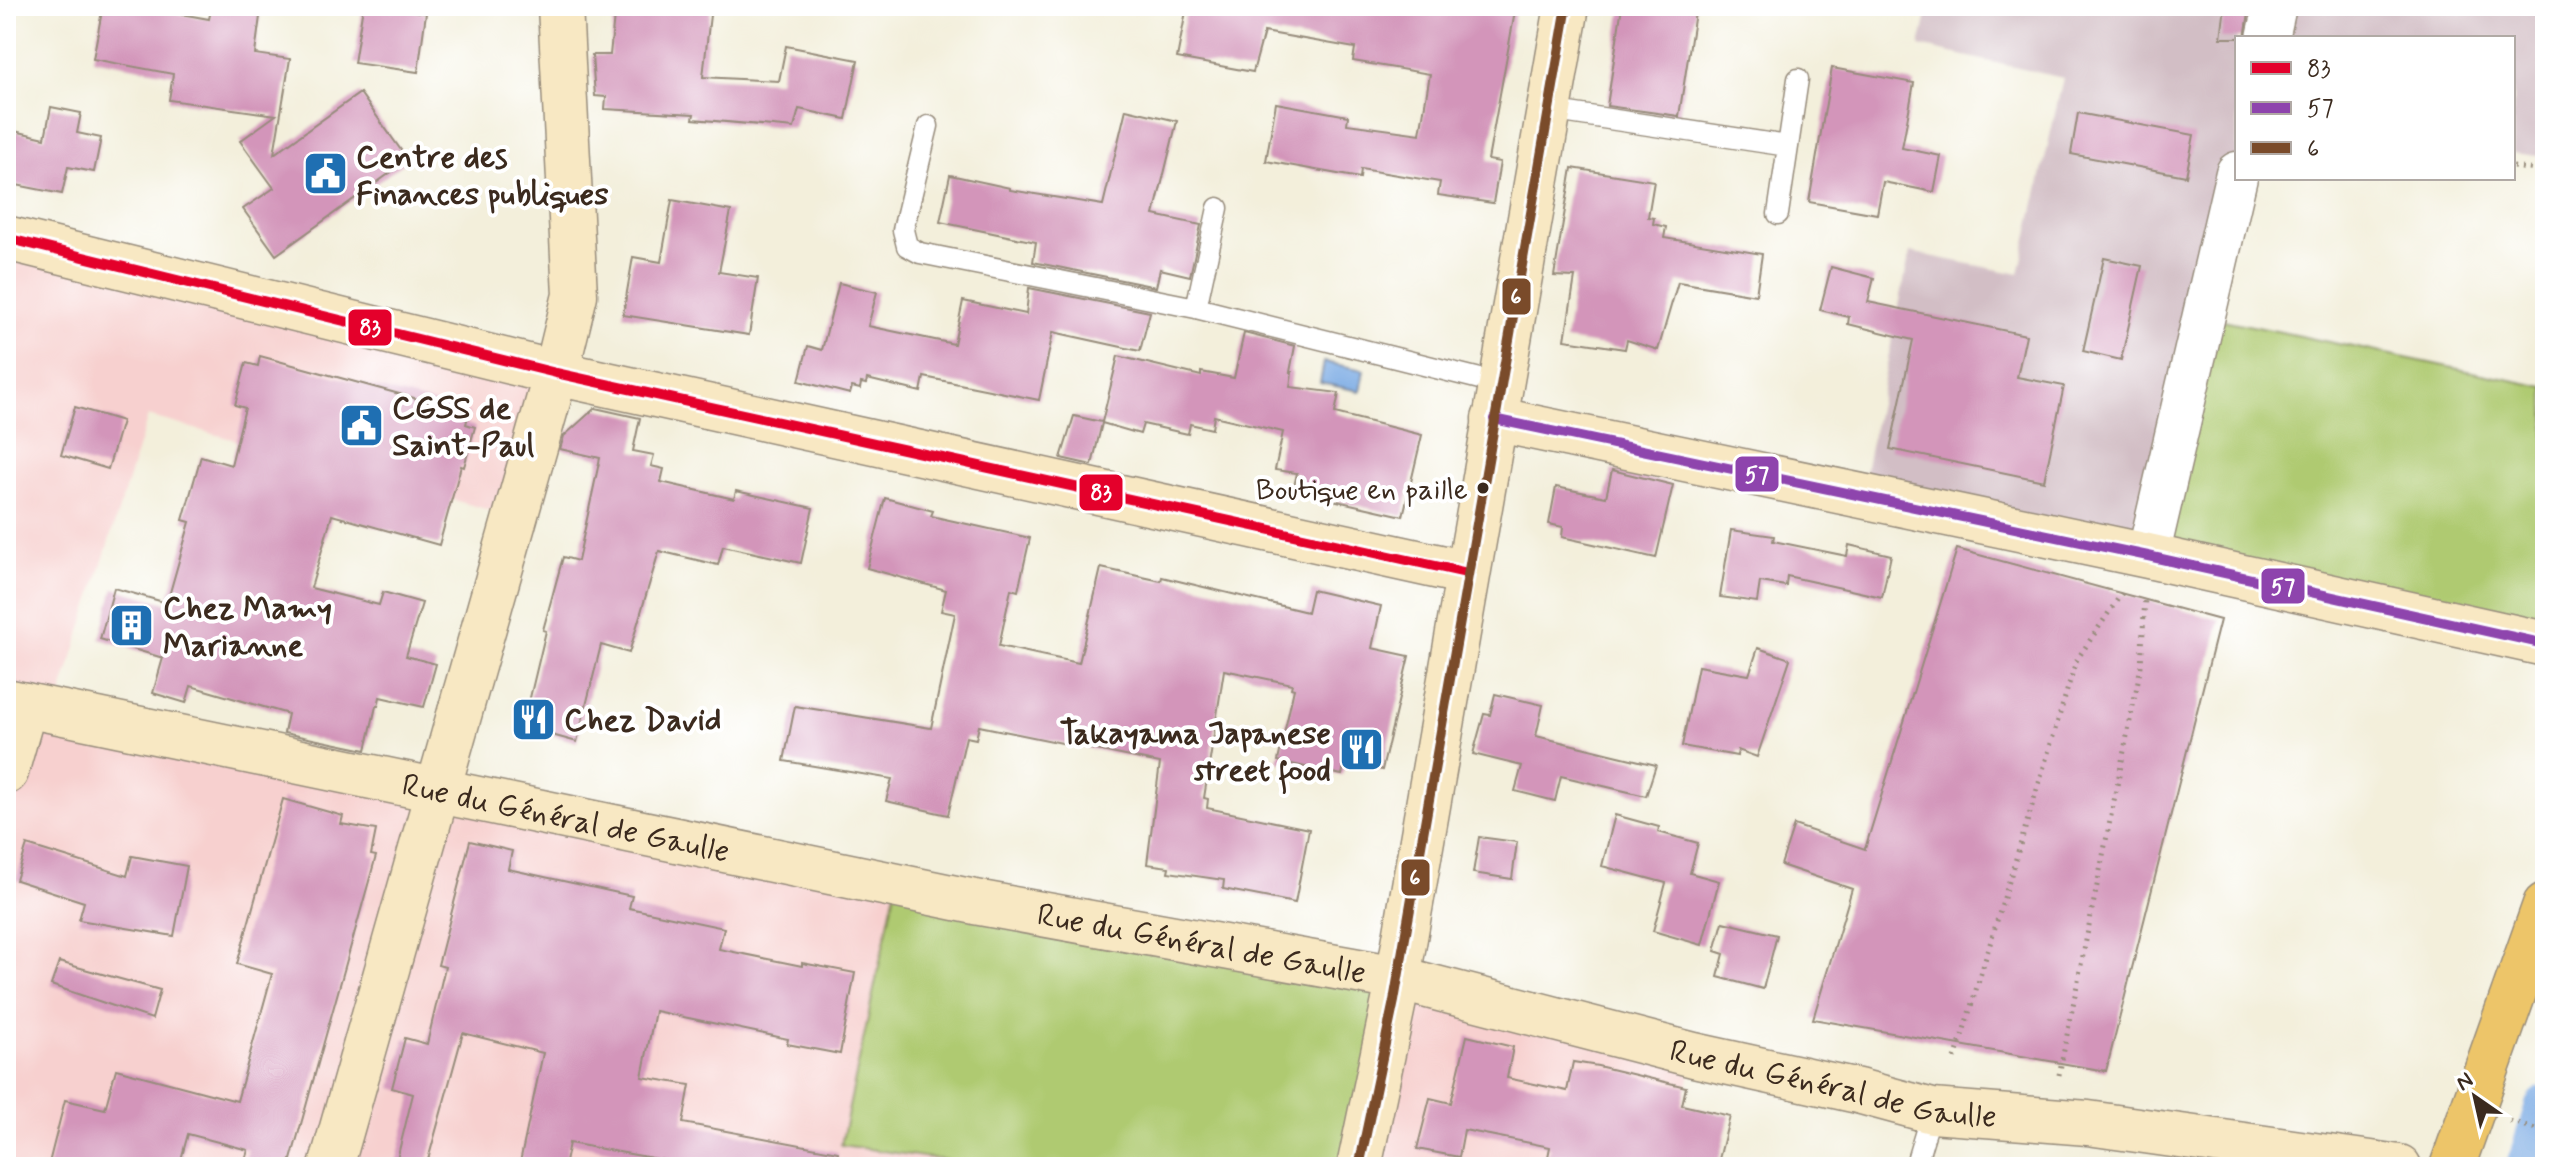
<svg xmlns="http://www.w3.org/2000/svg" width="2551" height="1173" viewBox="0 0 2551 1173" font-family="Mynerve,sans-serif">
  <style>
    .built { fill: #f7d0cf }
    .industrial { fill: #d2bec5 }
    .green { fill: #afca71; stroke: #757a48; stroke-width: 2 }
    .water { fill: #78a9e3; stroke: #5a6a80; stroke-width: 2 }
    .lines { fill: none; stroke-linecap: round; stroke-linejoin: round }
    .canal { stroke: #78a9e3; stroke-width: 40 }
    .building { fill: #d395ba }
    .lane-casing { stroke: #978c7c; stroke-width: 23 }
    .street-casing { stroke: #978c7c; stroke-width: 45 }
    .secondary-casing { stroke: #978c7c; stroke-width: 47 }
    .primary-casing { stroke: #978c7c; stroke-width: 47 }
    .path { stroke: #978c7c; stroke-width: 5; stroke-dasharray: 2 6; stroke-linecap: butt }
    .lane { stroke: #fff; stroke-width: 20 }
    .street { stroke: #fff; stroke-width: 42 }
    .secondary { stroke: #f8e8c3; stroke-width: 44 }
    .primary { stroke: #edc569; stroke-width: 44 }
    .bus-1-casing { stroke: #fff; stroke-width: 16 }
    .bus-2-casing { stroke: #fff; stroke-width: 16 }
    .bus-3-casing { stroke: #fff; stroke-width: 16 }
    .bus-1 { stroke: #e4002b; stroke-width: 10 }
    .bus-2 { stroke: #8e44ad; stroke-width: 10 }
    .bus-3 { stroke: #7a4b2a; stroke-width: 10 }
    .bus-dot { fill: #3b2a1e; stroke: #fff; stroke-width: 3 }
    .labels { text-anchor: middle; stroke-width: 8; stroke-linejoin: round; paint-order: stroke }
    .bus-label { font-size: 30px; fill: #3b2a1e; stroke: #fff; text-anchor: end }
    .poi-label { font-size: 32px; font-weight: bold; fill: #3b2a1e; stroke: #fff; text-anchor: start }
    .street-label { font-size: 32px; fill: #3b2a1e; stroke: #fff }
    .line-badge { stroke: #fff; stroke-width: 3 }
    .badge-label { font-size: 22px; text-anchor: middle; font-weight: bold; fill: #fff }
  </style>
  <rect width="100%" height="100%" fill="#fff"/>
  <filter id="ink" filterUnits="userSpaceOnUse"><feTurbulence type="fractalNoise" baseFrequency=".0125" numOctaves="2"/><feDisplacementMap in="SourceGraphic" scale="16" xChannelSelector="R" yChannelSelector="G"/><feConvolveMatrix kernelMatrix="1 2 1 2 8 2 1 2 1" color-interpolation-filters="sRGB"/></filter>
  <filter id="wash" filterUnits="userSpaceOnUse"><feTurbulence type="fractalNoise" baseFrequency=".006" numOctaves="4" result="noise"/><feDisplacementMap in="SourceGraphic" scale="32" xChannelSelector="R" yChannelSelector="G"/><feGaussianBlur stdDeviation="1.8" result="paint"/><feColorMatrix in="noise" values="0 0 0 0 0 0 0 0 0 0 0 0 0 0 0 0 0 1.4 0 .05"/><feComposite in="paint" operator="in"/></filter>
  <g filter="url(#wash)">
    <rect width="100%" height="100%" fill="#f3efdb"/>
    <path class="built" d="M6,238l550,135 -41,144 -367,-101 -92,295 840,175 -54,258 149,23h-985z
      M1397,978l297,77 -25,112h-310z"/>
    <path class="industrial" d="M1929,6h616v151l-32,-4v-115h-276v135l-89,383 -288,-60 50,-244 109,22 44,-196 -143,-32z"/>
    <path class="green" d="M2204,316l341,71v257l-397,-88z
      M896,886l501,92 -38,189h-368l-150,-22z"/>
    <path class="water" d="M1324,362l40,8 -4,21 -40,-8z"/>
    <g class="lines">
      <path class="canal" d="M2527,1164l18,-58"/>
    </g>
    <g id="blocks">
      <path class="building" d="M103,6h34l72,13 3,-13h32l17,3 -6,45 35,5 -16,95 86,-61 48,67 -132,95 -33,-46 31,-21 -34,-47 36,-26 -107,-15 4,-26 -80,-15z
        M363,6h19l44,7 -8,59 -64,-9z
        M615,6h96l-8,71 76,4 7,-35 72,14 -12,59 -47,-10 -5,19 -101,-9 1,-5 -89,-5 1,-12 -11,-1 -3,-41h18z
        M1187,6h329l-28,154 12,2 -7,41 -55,-8 2,-13 -79,-13 -1,9 -94,-17 10,-58 72,13 -1,8 73,10 10,-60 -77,-13 2,-13 -91,-16 -11,40 -76,-14z
        M1622,6h74l-17,110 -72,-10z
        M2225,6h25l-5,32h-24z
        M1832,68l82,15 -12,65 39,8 -7,36 -51,-10 -6,32 -68,-12z
        M51,107l30,6 -4,20 24,5 -7,34 -26,-5 -6,27 -56,-11v-31l4,-22 35,8z
        M1126,109l51,12 -23,94 47,10 -11,51 -30,-7 -4,18 -123,-25 3,-20 -96,-20 10,-47 60,13v2l93,15z
        M2078,113l116,22 -8,41 -115,-22z
        M1572,168l82,13 -6,36 6,1 -1,6 13,3 -2,11 98,16 -6,41 -78,-13 -20,68 -31,-10 -2,9 -60,-9 10,-63 -21,-1z
        M672,200l59,11 -12,61 39,6 -9,57 -126,-20 10,-58 28,5z
        M2104,258l38,8 -21,94 -38,-9z
        M1831,267l43,11 -6,24 158,33 -9,42 47,9 -20,95 -154,-32 23,-109 -65,-16 1,-7 -29,-7z
        M839,283l38,9 -9,34 86,18 9,-43 63,13 3,-26 121,24 -10,39 -87,-19 -14,68 -115,-23 -3,15 -54,-13 -1,5 -5,-1 -1,6 -8,-2 -2,7 -51,-13 9,-35 14,4z
        M1244,333l51,13 -5,26h2l-2,15 49,6 -4,20 87,22 -19,81 -110,-25 4,-18 -22,-3 8,-38 -69,-16 -2,13 -22,-5 -2,10 -45,-10 -3,10 -38,-11 -10,42 -31,-7 13,-42 28,6 16,-66 83,20v-4l33,6z
        M260,356l209,57 -3,11 9,3 -11,40 -3,-1 -22,79 -107,-30 -21,73 68,17 4,-13 39,11 -16,53 30,8 -12,43 -44,-10 -2,9h-2l-10,44 -82,-17 4,-19 -97,-28 -5,17 -33,-10 10,-35 -63,-19 14,-51 53,15 23,-81 -7,-2 18,-64 30,9 14,-57 -10,-3 11,-42 12,3z
        M75,407l47,14 -14,48 -47,-14z
        M595,408l45,10 -7,33 21,4 -3,11 13,3 -3,13 73,17 2,-8 77,17 -12,55 -78,-17 -5,19 -59,-14 -30,102 -28,-8 -24,97 -54,-15 23,-96 -3,-1 20,-73 15,4 22,-103 -40,-9 4,-13z
        M1612,470l61,15 -17,73 -94,-21 1,-10 -14,-3 7,-37 50,10z
        M885,498l48,13 -2,5 99,22 -12,53 -7,-2 -12,57 46,10 34,7 22,-95 60,13 1,-4 145,35 5,-22 69,16 -9,42 37,8 -27,114 -37,-9 -3,14 -64,-14 16,-72 -3,-1 1,-4 -68,-14 -20,128 4,1 -1,9 102,21 -14,74 -72,-14 1,-9 -56,-8 1,-5 -22,-3 13,-101 -181,-37 -3,13 -10,-2 -18,78 -62,-14 6,-22 -108,-18 11,-55 136,22 24,-114 -14,-3 5,-21 -79,-22z
        M1731,530l43,6 -1,5 74,15 2,-11 42,10 -9,42 -95,-21 -1,10 -26,-4 -3,20 -37,-5z
        M1957,549l263,71 -114,451 -293,-52 39,-130 -71,-24 13,-40 71,24z
        M1758,648l32,11 -33,98 -19,-7 -1,6 -55,-10 16,-80 51,9z
        M1495,694l48,11 -7,31 120,29 -10,31 -85,-20 -6,25 -40,-10 7,-25 -49,-12 11,-40 6,1z
        M283,799l60,17 -2,8 35,6 -5,25 5,1 -87,311h-46l5,-17 -60,-16 -9,33h-131l17,-67 40,9 11,-40 121,32 35,-127 -35,-10z
        M1615,815l44,12 -1,5 40,11 -8,30 29,8 -17,64 -49,-14 13,-48 -64,-17z
        M1479,837l38,5 -5,37 -39,-6z
        M470,841l42,10 -4,18 124,27 -3,12 95,20 -5,21 83,17v-3l53,10 -15,81 -53,-10 1,-5 -133,-28 -13,66 48,8 -7,38 155,29 -2,15h-134l-133,-24 -5,24h-45l24,-114 -80,-20 -37,134h-31l18,-73 -21,-6 13,-50 22,6 18,-77 -7,-2z
        M27,845l100,31 5,-20 55,10 -13,70 -95,-16 5,-18 -68,-22z
        M1723,922l54,13 -14,54 -45,-12 6,-23 -9,-3z
        M59,962l101,28 -8,29 -101,-34z
        M1467,1036l46,11 -6,31 60,13 6,-29 25,4 88,21 -4,18 48,11 -13,51h-171l4,-20 -86,-17 -5,27 -42,-8 13,-51 21,5z"/>
    </g>
  </g>
  <g filter="url(#ink)">
    <use href="#blocks" fill-opacity="0" stroke="#978c7c" stroke-width="2"/>
    <g class="lines">
      <defs>
        <path id="lane" d="M1549,110l239,36
          M928,126l-25,104 4,16 13,7 276,55 304,76
          M1778,214l20,-135
          M1196,308l22,-100
          M1915,1167l17,-56"/>
        <path id="street" d="M2268,38l7,-32
          M2148,556l89,-383"/>
        <g id="secondary">
          <path d="M6,238l550,135 911,200"/>
          <path d="M1494,419l654,137 397,88"/>
          <path id="s1" d="M6,701l969,201 422,76 297,77 164,36 74,20 156,12 311,44"/>
          <path d="M6,772l19,-67"/>
          <path d="M331,1167l225,-794 19,-78 -15,-289"/>
          <path d="M1359,1167l35,-166 173,-995"/>
        </g>
        <path id="primary" d="M2452,1167l93,-262"/>
      </defs>
      <use href="#lane" class="lane-casing"/>
      <use href="#street" class="street-casing"/>
      <use href="#secondary" class="secondary-casing"/>
      <use href="#primary" class="primary-casing"/>
      <path class="path" d="M2513,167l32,4
        M1955,1059l121,-398 46,-68
        M2059,1075l82,-409 4,-69
        M2510,1121l35,11"/>
      <use href="#lane" class="lane"/>
      <use href="#street" class="street"/>
      <use href="#secondary" class="secondary"/>
      <use href="#primary" class="primary"/>
      <defs>
        <path id="bus-1" d="M6,238l550,135 911,200"/>
        <path id="bus-2" d="M1494,419l654,137 397,88"/>
        <path id="bus-3" d="M1359,1167l35,-166 173,-995"/>
      </defs>
      <use href="#bus-1" class="bus-1-casing"/>
      <use href="#bus-2" class="bus-2-casing"/>
      <use href="#bus-3" class="bus-3-casing"/>
      <use href="#bus-1" class="bus-1"/>
      <use href="#bus-2" class="bus-2"/>
      <use href="#bus-3" class="bus-3"/>
    </g>
  </g>
  <defs>
    <symbol id="civic-square" viewBox="-11 -11 22 22"><rect x="-9" y="-9" width="18" height="18" rx="4" fill="#1f6fb2" stroke="#fff"/><path d="M-.6-6.5H3V-4.5H.6V-3L4-1V1h2V6H-6V1h2V-1L-.6-3ZM-1.2 2.5V6h2.4V2.5Z" fill="#fff"/></symbol>
    <symbol id="building-square" viewBox="-11 -11 22 22"><rect x="-9" y="-9" width="18" height="18" rx="4" fill="#1f6fb2" stroke="#fff"/><path d="M-4-6H4V6H1V3H-1V6H-4ZM-2.5-4.3h1.7v1.8h-1.7ZM.8-4.3h1.7v1.8H.8ZM-2.5-1h1.7V.8h-1.7ZM.8-1h1.7V.8H.8Z" fill="#fff"/></symbol>
    <symbol id="restaurant-square" viewBox="-11 -11 22 22"><rect x="-9" y="-9" width="18" height="18" rx="4" fill="#1f6fb2" stroke="#fff"/><path d="M-5-6h1v4h1v-4h1v4h1v-4h1v5L-1.5 .5V6h-2V.5L-5-1ZM5-6V6H3V1.5H1.5Q1.5-4 5-6Z" fill="#fff"/></symbol>
  </defs>
  <g fill-rule="evenodd">
    <use href="#civic-square" x="300" y="148" width="51" height="51"/>
    <use href="#civic-square" x="336" y="400" width="51" height="51"/>
    <use href="#building-square" x="106" y="600" width="51" height="51"/>
    <use href="#restaurant-square" x="508" y="694" width="51" height="51"/>
    <use href="#restaurant-square" x="1336" y="724" width="51" height="51"/>
  </g>
  <circle class="bus-dot" cx="1483" cy="488" r="7"/>
  <g class="labels">
    <g class="bus-label">
      <text x="1468" y="499">Boutique en paille</text>
    </g>
    <g class="poi-label">
      <text x="356" y="167">Centre des<tspan x="356" dy="37">Finances publiques</tspan></text>
      <text x="392" y="418">CGSS de<tspan x="392" dy="37">Saint-Paul</tspan></text>
      <text x="163" y="618">Chez Mamy<tspan x="163" dy="37">Marianne</tspan></text>
      <text x="564" y="730">Chez David</text>
      <text x="1331" y="743" text-anchor="end">Takayama Japanese<tspan x="1331" dy="37">street food</tspan></text>
    </g>
    <g class="street-label">
      <text dy="11" stroke="none"><textPath href="#s1" startOffset="572">Rue du Général de Gaulle</textPath></text>
      <text dy="11" stroke="none"><textPath href="#s1" startOffset="1220">Rue du Général de Gaulle</textPath></text>
      <text dy="11" stroke="none"><textPath href="#s1" startOffset="1868">Rue du Général de Gaulle</textPath></text>
    </g>
  </g>
  <g class="line-badge">
    <rect x="1501" y="277" width="31" height="39" rx="8" fill="#7a4b2a"/>
    <rect x="347" y="308" width="46" height="39" rx="8" fill="#e4002b"/>
    <rect x="1734" y="455" width="46" height="38" rx="8" fill="#8e44ad"/>
    <rect x="1078" y="473" width="46" height="39" rx="8" fill="#e4002b"/>
    <rect x="2260" y="567" width="46" height="38" rx="8" fill="#8e44ad"/>
    <rect x="1400" y="858" width="31" height="39" rx="8" fill="#7a4b2a"/>
  </g>
  <g class="badge-label">
    <text x="1516" y="304">6</text>
    <text x="370" y="335">83</text>
    <text x="1757" y="482">57</text>
    <text x="1101" y="500">83</text>
    <text x="2283" y="594">57</text>
    <text x="1415" y="885">6</text>
  </g>
  <rect width="2551" height="1173" fill="none" stroke="#fff" stroke-width="32"/>
  <rect x="2235" y="36" width="280" height="144" fill="#ffffff" stroke="#b1aaa5" stroke-width="2"/>
  <rect x="2251" y="62" width="40" height="12" fill="#e4002b" stroke="#b1aaa5" stroke-width="2"/>
  <text x="2307" y="76" font-size="24" fill="#3b2a1e">83</text>
  <rect x="2251" y="102" width="40" height="12" fill="#8e44ad" stroke="#b1aaa5" stroke-width="2"/>
  <text x="2307" y="116" font-size="24" fill="#3b2a1e">57</text>
  <rect x="2251" y="142" width="40" height="12" fill="#7a4b2a" stroke="#b1aaa5" stroke-width="2"/>
  <text x="2307" y="156" font-size="24" fill="#3b2a1e">6</text>
  <g transform="translate(2475 1097) rotate(326)" stroke="#ffffff" stroke-width="6" paint-order="stroke">
  <path d="M0-6L14 30L0 20L-14 30Z" fill="#3b2a1e"/>
  <text y="-12" font-size="22" font-weight="bold" text-anchor="middle" fill="#3b2a1e">N</text>
  </g>
</svg>
